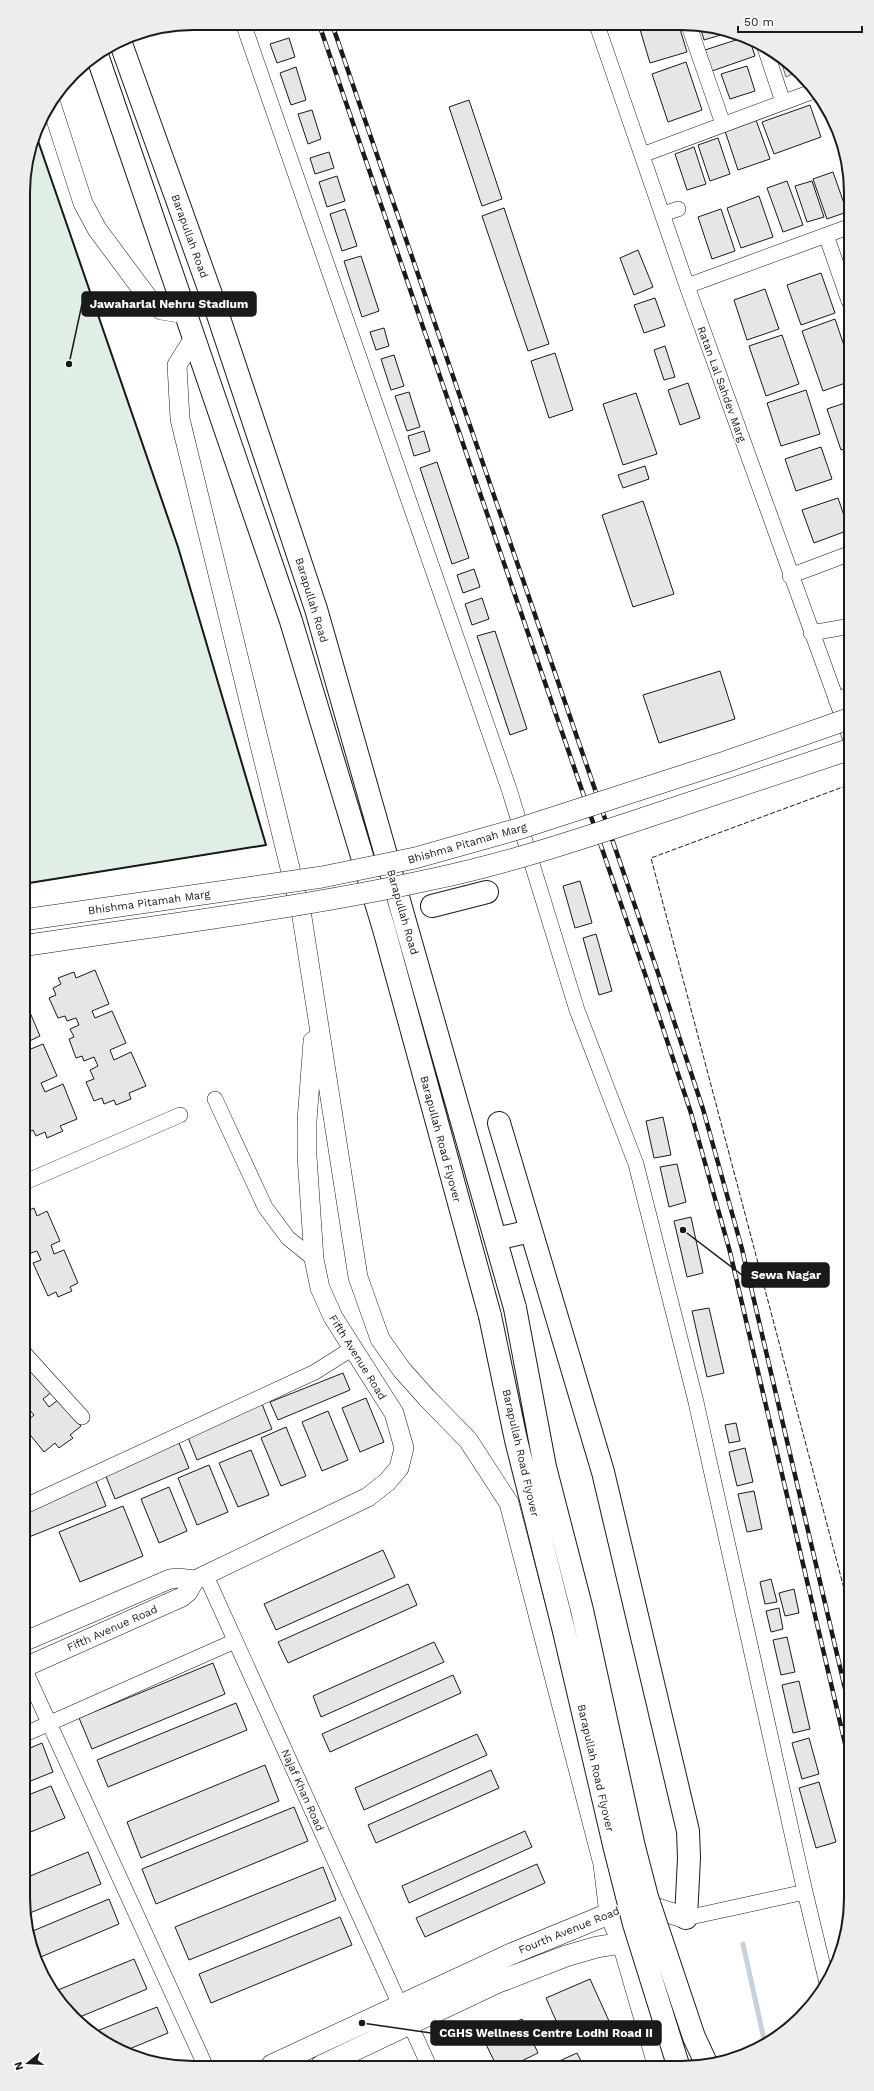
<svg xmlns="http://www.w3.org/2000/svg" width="874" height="2091" viewBox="0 0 874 2091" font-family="'Work Sans',sans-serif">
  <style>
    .green { fill: #e0efe3; stroke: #6a6a6a }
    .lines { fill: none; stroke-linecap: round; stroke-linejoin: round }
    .stream { stroke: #c6d2dc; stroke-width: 5 }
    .building { fill: #e6e6e6; stroke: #1a1a1a }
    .minor-casing { stroke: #1a1a1a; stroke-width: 16 }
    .tertiary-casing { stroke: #1a1a1a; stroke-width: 20 }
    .secondary-casing { stroke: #1a1a1a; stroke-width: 22 }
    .trunk-casing { stroke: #1a1a1a; stroke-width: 24 }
    .minor { stroke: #fff; stroke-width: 15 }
    .tertiary { stroke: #fff; stroke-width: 19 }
    .secondary { stroke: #fff; stroke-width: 21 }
    .trunk { stroke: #fff; stroke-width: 22 }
    .rail-casing { stroke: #1a1a1a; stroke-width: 4.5 }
    .rail { stroke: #fff; stroke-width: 3; stroke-dasharray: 9; stroke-linecap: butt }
    .secondary-bridge-casing { stroke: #1a1a1a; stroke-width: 22; stroke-linecap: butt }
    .trunk-bridge-casing { stroke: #1a1a1a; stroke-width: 24; stroke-linecap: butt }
    .secondary-bridge { stroke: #fff; stroke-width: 21 }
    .trunk-bridge { stroke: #fff; stroke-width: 22 }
    .fence { stroke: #1a1a1a; stroke-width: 1; stroke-dasharray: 5 2; stroke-linecap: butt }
    .wall { stroke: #1a1a1a; stroke-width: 2 }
    .labels { text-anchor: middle; stroke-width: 3; stroke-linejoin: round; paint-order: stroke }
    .street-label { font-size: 11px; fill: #1a1a1a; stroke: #fff }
    .rim { fill: none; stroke: #1a1a1a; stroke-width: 2 }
    .leader { fill: none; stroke: #1a1a1a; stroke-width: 1.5 }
    .callout-dot { fill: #1a1a1a; stroke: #fff; stroke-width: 1.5 }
    .callout { fill: #1a1a1a; stroke: #1a1a1a; stroke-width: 1.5 }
    .callout-label { font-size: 12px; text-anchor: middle; font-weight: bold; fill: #fff }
  </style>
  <rect width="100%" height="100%" fill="#fff"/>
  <path class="green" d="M779,55l14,10 5,6 -12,6z
    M36,135l142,412 88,298 -243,39v-703z"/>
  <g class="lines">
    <path class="stream" d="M743,1944l22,100"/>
  </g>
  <path class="building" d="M265,23l15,1 -14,5z
    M639,26h40l8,26 -37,11z
    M700,26h14l17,6 -27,8z
    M745,37l4,1 6,18 -43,15 -7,-21z
    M289,38l6,19 -18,6 -7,-19z
    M686,62l16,48 -34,12 -16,-48z
    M747,66l8,25 -25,8 -9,-25z
    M296,67l10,33 -15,5 -11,-32z
    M469,100l33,99 -20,7 -33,-99z
    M810,105l11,32 -47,17 -12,-32z
    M312,110l9,29 -13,5 -10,-30z
    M756,120l14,39 -32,11 -13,-39z
    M718,138l12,36 -20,7 -12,-36z
    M694,147l12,37 -19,6 -12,-36z
    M329,152l5,16 -19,6 -5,-16z
    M848,169l3,22 -7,-20z
    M833,172l14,40 -20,7 -14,-40z
    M337,176l8,25 -18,6 -8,-25z
    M787,181l16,44 -20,7 -16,-44z
    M812,181l12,36 -17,5 -12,-36z
    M759,196l14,41 -32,11 -14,-40z
    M504,208l45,136 -21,7 -46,-135z
    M345,209l12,37 -15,5 -12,-37z
    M721,209l14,42 -23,8 -14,-42z
    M638,250l15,37 -19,8 -14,-37z
    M361,256l18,55 -17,6 -18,-56z
    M821,273l14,40 -34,12 -14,-40z
    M765,289l14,40 -32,11 -13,-40z
    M655,298l10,28 -21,7 -10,-28z
    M835,319l16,47v15l-28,10 -21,-60z
    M384,328l5,18 -13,4 -6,-18z
    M782,335l17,49 -33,12 -17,-50z
    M665,346l10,31 -11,3 -10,-30z
    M555,353l18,57 -24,8 -18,-57z
    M394,355l10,31 -13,4 -10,-31z
    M688,383l12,35 -20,7 -12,-35z
    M806,390l14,44 -39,12 -14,-43z
    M409,392l11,35 -13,4 -12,-35z
    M636,393l21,61 -34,11 -20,-61z
    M851,401v46l-10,3 -14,-41z
    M424,431l6,20 -16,5 -6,-20z
    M821,447l11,32 -36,12 -11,-32z
    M851,455v24l-7,-21z
    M437,462l32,96 -17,6 -32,-96z
    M645,466l4,13 -26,9 -5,-13z
    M838,498l11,32 -35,13 -12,-33z
    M643,501l31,93 -41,13 -31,-92z
    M474,569l6,18 -17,6 -6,-18z
    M482,598l7,21 -17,6 -7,-21z
    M495,631l32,98 -17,6 -33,-99z
    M720,671l15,48 -76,24 -16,-48z
    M580,881l12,42 -17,5 -12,-42z
    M596,934l16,57 -13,4 -16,-57z
    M95,970l14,34 -17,7 3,7 17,-7 14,32 -16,7 4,10 17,-8 15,34 -17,7 2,6 -15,6 -2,-5 -10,4 -2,-6 -8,3 -8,-19 8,-3 -4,-9 8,-4 -4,-9 -10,4 -2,-5 -6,2 -7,-19 5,-2 -4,-8 9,-4 -3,-7 -9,3 -2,-5 -7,2 -9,-20 7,-3 -3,-7 8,-4 -3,-6 16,-6 2,6z
    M26,1003l14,33 -17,8v-40z
    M23,1044l3,7 17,-7 14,32 -16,7 4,9 18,-8 14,35 -17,7 3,5 -16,7 -2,-6 -9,4 -3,-6 -8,4 -2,-5v-17h2l-2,-11 6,-2 -4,-10 -2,1z
    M663,1117l8,38 -17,3 -8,-37z
    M677,1164l9,38 -17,5 -9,-40z
    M34,1208l3,8 10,-5 13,30 -9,4 3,9 10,-4 14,33 -8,4 2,4 -14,6 -2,-5 -8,4 -15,-33 8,-3 -4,-9 -9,3 -5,-11v-30z
    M691,1217l12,56 -16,4 -13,-56z
    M709,1308l15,65 -17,4 -15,-66z
    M31,1364l22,27 -10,8 6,8 10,-8 22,27 -11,9 3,3 -14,10 -4,-5 -11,9 -21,-26v-2l11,-9 -7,-8 -4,4v-41z
    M343,1373l7,17 -72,30 -8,-18z
    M366,1398l18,44 -24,10 -18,-44z
    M262,1404l10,25 -75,31 -10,-25z
    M328,1411l20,49 -26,11 -20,-49z
    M736,1423l4,18 -11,2 -4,-18z
    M286,1427l20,49 -25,10 -20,-48z
    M179,1443l10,25 -74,31 -10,-25z
    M745,1448l8,34 -16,4 -8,-34z
    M251,1450l18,45 -31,12 -19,-44z
    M209,1465l19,47 -31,13 -19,-47z
    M96,1481l10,25 -77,31 -6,-15v-11z
    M169,1487l18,44 -28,12 -18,-44z
    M754,1491l8,38 -15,3 -9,-38z
    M123,1506l20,50 -63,26 -21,-50z
    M383,1550l12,27 -119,53 -12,-26z
    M771,1579l6,23 -12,2 -5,-22z
    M408,1584l9,21 -129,58 -10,-21z
    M794,1589l5,24 -14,3 -6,-23z
    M779,1608l4,21 -12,3 -5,-21z
    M787,1637l8,35 -14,3 -8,-35z
    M434,1642l10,20 -123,55 -8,-21z
    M213,1663l12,31 -133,55 -13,-31z
    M453,1675l8,18 -131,59 -8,-18z
    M799,1681l11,48 -17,4 -11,-48z
    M236,1703l11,27 -139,57 -11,-27z
    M477,1734l10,21 -123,55 -9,-22z
    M809,1738l10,36 -17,5 -10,-36z
    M42,1743l11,29 -30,12v-33z
    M265,1765l14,36 -138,57 -14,-36z
    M491,1770l8,18 -123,55 -8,-18z
    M819,1782l17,60 -20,6 -17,-60z
    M51,1786l14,32 -42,17v-38z
    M294,1807l14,34 -152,63 -14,-35z
    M525,1831l7,16 -123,56 -7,-17z
    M88,1852l13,32 -76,31 -2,-36z
    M537,1864l8,19 -120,54 -9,-19z
    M323,1867l13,33 -147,60 -14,-33z
    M109,1899l10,25 -83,35 -7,-17 -1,-9z
    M340,1917l12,28 -141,58 -12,-29z
    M134,1959l13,30 -72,30 -22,-27z
    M590,1979l19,42 -44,20 -19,-43z
    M157,2007l11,26 -46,19 -30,-19z
    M522,2019l16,34 -29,14h-12l-14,-29z
    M577,2053l7,14h-38z"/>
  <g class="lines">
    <defs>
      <path id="minor" d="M243,23l266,766 68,221 59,154 60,238 109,490 -119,26
        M597,25l90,261 164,454
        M689,26l34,98
        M764,45l19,57
        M642,155l172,-64
        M663,214l15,-5
        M826,235l23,66
        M687,286l164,-60
        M790,576l61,-23
        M811,633l40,-7
        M836,700l15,-6
        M215,1099l50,108 23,31 26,21
        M23,1183l157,-68
        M23,1352l59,65
        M23,1507l292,-135 38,-24
        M206,1576l194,429
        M24,1668l181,397
        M23,1735l212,-94
        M805,1892l22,91
        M410,2024l19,42"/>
      <path id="tertiary" d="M51,104l32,99 14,26 52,70 12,11 25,4
        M194,338l-17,27 3,54 122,498 56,360 22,62 22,31 25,28 41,42 41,63 94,361 6,50 13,30 36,124
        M23,1642l147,-63 8,-1 17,2
        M23,1668l159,-71 6,-5 7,-12 173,-83 19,-15 12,-14 5,-20 -10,-35 -61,-96 -13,-29 -6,-29 -7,-103v-35l6,-80"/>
      <path id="secondary" d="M644,818l207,-69
        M272,2065l239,-111 112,-46 22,-3 41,13
        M321,2066l175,-83 70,-27 31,-9 51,-8 7,-4"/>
      <path id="trunk" d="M120,41l92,256 104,312 199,699
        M97,55l194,566 93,308 106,387
        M432,906l55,-14
        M499,1123l104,349 85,359 1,27 -3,60
        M496,1239l35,-8"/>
    </defs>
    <use href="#minor" class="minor-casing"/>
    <use href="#tertiary" class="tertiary-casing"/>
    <use href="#secondary" class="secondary-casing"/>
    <use href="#trunk" class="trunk-casing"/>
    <use href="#minor" class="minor"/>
    <use href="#tertiary" class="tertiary"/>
    <use href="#secondary" class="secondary"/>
    <use href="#trunk" class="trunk"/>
    <defs>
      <path id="rail" d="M319,24l326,950 46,139 39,139 121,517
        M332,24l325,946 46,139 39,140 109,465"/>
    </defs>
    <use href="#rail" class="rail-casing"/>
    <use href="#rail" class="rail"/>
    <defs>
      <path id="secondary-bridge" d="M23,920l299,-43 93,-19 103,-29 207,-67 126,-44
        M23,946c137,-21 274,-37 410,-67 72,-15 141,-38 211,-61"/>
      <path id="trunk-bridge" d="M515,1308l30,159 37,143 52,237 13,50 47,140 13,28
        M490,1316l26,124 47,187 52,222 19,75 45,144"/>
    </defs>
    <use href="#secondary-bridge" class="secondary-bridge-casing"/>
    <use href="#trunk-bridge" class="trunk-bridge-casing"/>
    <use href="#secondary-bridge" class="secondary-bridge"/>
    <use href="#trunk-bridge" class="trunk-bridge"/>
    <path class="fence" d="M851,1615l-200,-757 200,-74"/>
    <path class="wall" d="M23,884l243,-39 -88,-298 -142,-412"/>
  </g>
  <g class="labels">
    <g class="street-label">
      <text transform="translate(190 236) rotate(70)" y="4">Barapullah Road</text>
      <text transform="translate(722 384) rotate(70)" y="4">Ratan Lal Sahdev Marg</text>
      <text transform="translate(312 600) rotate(73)" y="4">Barapullah Road</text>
      <text transform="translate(467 843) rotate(-16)" y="4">Bhishma Pitamah Marg</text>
      <text transform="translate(149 902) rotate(-8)" y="4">Bhishma Pitamah Marg</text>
      <text transform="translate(403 912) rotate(74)" y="4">Barapullah Road</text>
      <text transform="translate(441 1139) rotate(75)" y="4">Barapullah Road Flyover</text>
      <text transform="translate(358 1357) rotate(58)" y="4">Fifth Avenue Road</text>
      <text transform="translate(521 1453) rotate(77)" y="4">Barapullah Road Flyover</text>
      <text transform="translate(112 1628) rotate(-24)" y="4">Fifth Avenue Road</text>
      <text transform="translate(596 1768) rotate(77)" y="4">Barapullah Road Flyover</text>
      <text transform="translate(303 1790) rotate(66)" y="4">Najaf Khan Road</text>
      <text transform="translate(569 1930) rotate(-22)" y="4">Fourth Avenue Road</text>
    </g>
  </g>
  <path d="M0 0H874V2091H0ZM193 30H681A163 163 0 0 1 844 193V1898A163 163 0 0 1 681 2061H193A163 163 0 0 1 30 1898V193A163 163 0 0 1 193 30Z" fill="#ededed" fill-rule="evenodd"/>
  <path class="rim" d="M193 30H681A163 163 0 0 1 844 193V1898A163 163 0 0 1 681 2061H193A163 163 0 0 1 30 1898V193A163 163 0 0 1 193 30Z"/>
  <path class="leader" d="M69 364L82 304M683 1230L742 1275M362 2023L431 2033"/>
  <g class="callout-dot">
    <circle cx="69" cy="364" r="4"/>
    <circle cx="683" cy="1230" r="4"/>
    <circle cx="362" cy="2023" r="4"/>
  </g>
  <g class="callout">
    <rect x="82" y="292" width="174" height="24" rx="4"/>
    <rect x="742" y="1263" width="87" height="24" rx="4"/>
    <rect x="431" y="2021" width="230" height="24" rx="4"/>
  </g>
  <g class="callout-label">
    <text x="169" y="308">Jawaharlal Nehru Stadium</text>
    <text x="786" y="1279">Sewa Nagar</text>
    <text x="546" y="2037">CGHS Wellness Centre Lodhi Road II</text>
  </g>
  <g transform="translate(28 2063) rotate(252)" stroke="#ffffff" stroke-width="3" paint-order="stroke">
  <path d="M0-3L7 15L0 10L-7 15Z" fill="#1a1a1a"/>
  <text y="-6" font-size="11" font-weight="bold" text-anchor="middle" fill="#1a1a1a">N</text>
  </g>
  <path d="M738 26v6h124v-6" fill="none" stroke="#1a1a1a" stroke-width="2"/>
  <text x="744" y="26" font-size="12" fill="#1a1a1a" stroke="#ffffff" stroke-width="3" paint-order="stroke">50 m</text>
</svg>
